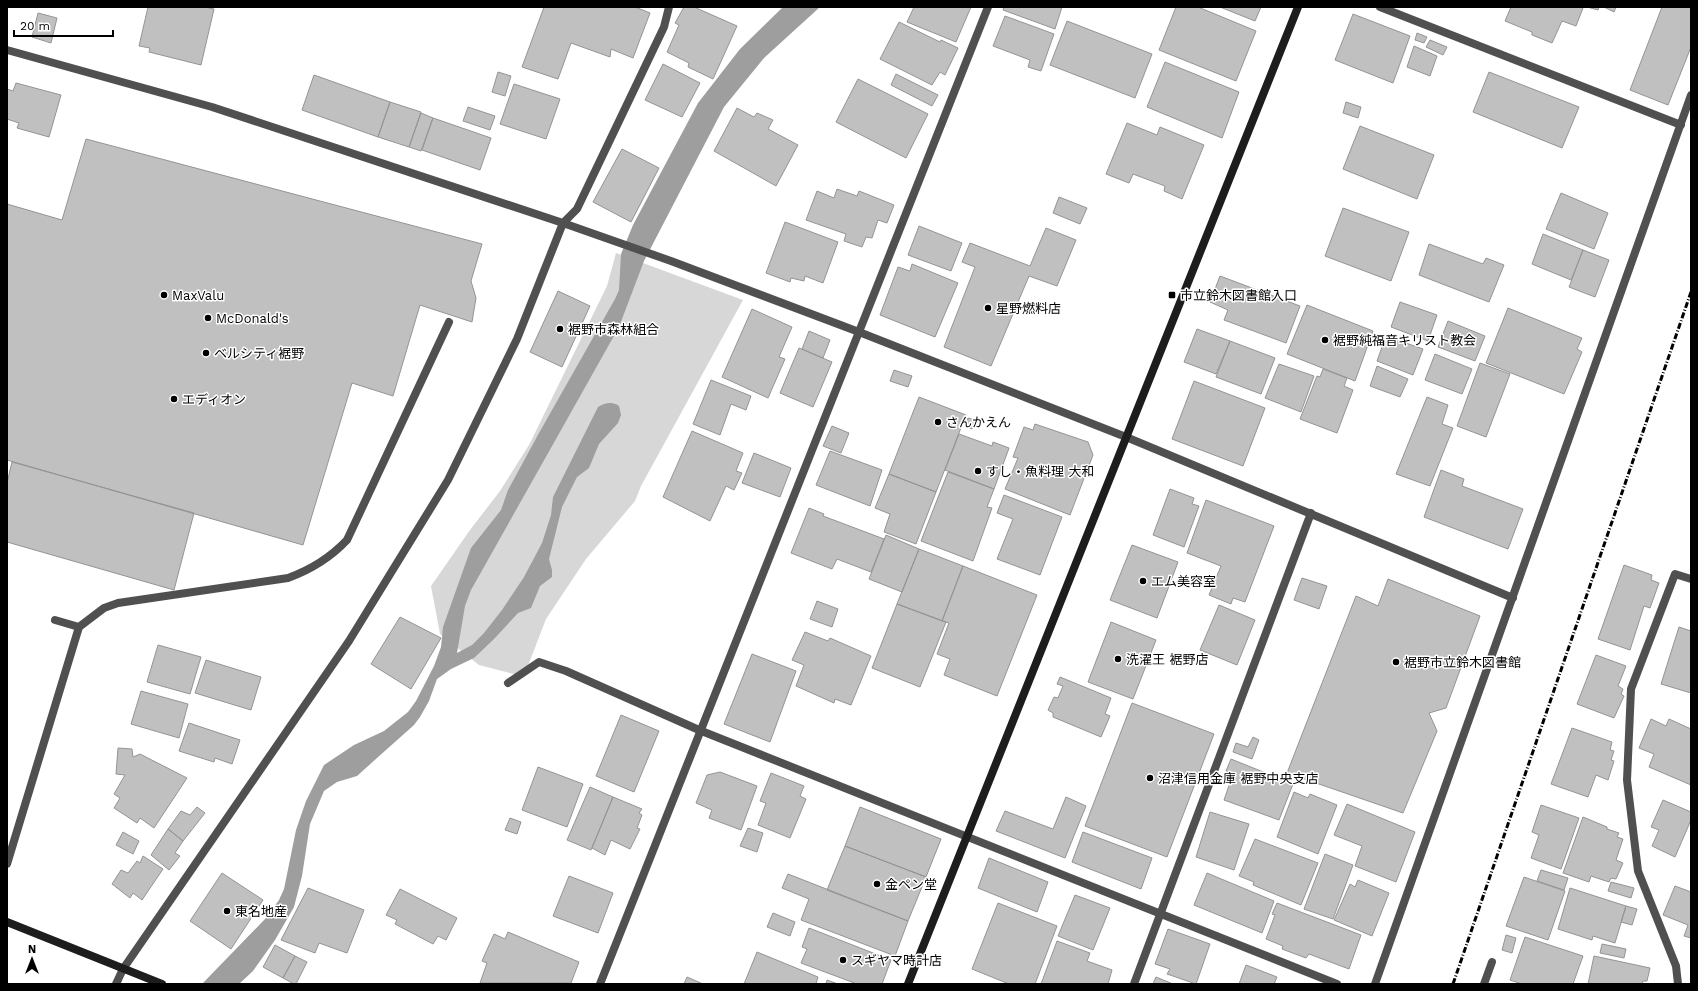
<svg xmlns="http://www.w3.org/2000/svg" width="1698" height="991" viewBox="0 0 1698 991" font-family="'Work Sans','Noto Sans JP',sans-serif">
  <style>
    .green { fill: #d7d7d7 }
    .water { fill: #9e9e9e }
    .building { fill: #c0c0c0; stroke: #949494 }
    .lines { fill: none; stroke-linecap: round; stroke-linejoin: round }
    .lane { stroke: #505050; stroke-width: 8 }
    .street { stroke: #505050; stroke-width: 8 }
    .secondary { stroke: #1d1d1d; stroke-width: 8 }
    .rail { stroke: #000; stroke-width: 3; stroke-dasharray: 6 2 1 2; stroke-linecap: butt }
    .poi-dot { fill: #000; stroke: #fff; stroke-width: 1.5 }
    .labels { text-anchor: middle; stroke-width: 3; stroke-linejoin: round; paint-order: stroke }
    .poi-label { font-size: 13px; fill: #000; stroke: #fff; text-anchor: start }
  </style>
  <rect width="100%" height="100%" fill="#fff"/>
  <path class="green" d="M616,253l127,47 -102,186 -6,15 -49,58 -40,60 -20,52 -5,5 -42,-11 -39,-31 -9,-48 39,-56 30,-39 29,-46 78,-159z"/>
  <path class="water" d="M783,7h37l-56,51 -40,49 -80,154 -25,66 -148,263 -6,16 -8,47 15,-8 12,-12 18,-23 22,-33 18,-34 9,-28 2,-18 45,-90c7,-4 14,-6 21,-1l2,9 -3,8 -19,21 -10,24 -12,9 -15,30 -13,52 3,11v7l-12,9 -9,22 -13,5 -24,26 -20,19 -23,11 -14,10 -8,22 -9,16 -6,8 -37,33 -20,18 -20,6 -13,9 -14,33 -8,52 -8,31 -19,33 -22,31 -14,13h-37l64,-66 13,-18 5,-11 12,-59 10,-29 18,-36 30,-20 30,-14 24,-19 8,-11 18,-35 7,-19 2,-20 28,-79 30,-38 7,-20 31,-57 76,-134 4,-9 2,-36 12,-29 65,-122 42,-54z"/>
  <path class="building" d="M148,7h57l9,2 -13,56 -52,-13 1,-4 -11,-2z
    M544,7h91l15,6 -17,45 -22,-9 -1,8 -39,-14 -13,36 -36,-12z
    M684,7h10l43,19 -24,53 -25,-12 1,-4 -22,-11 12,-27 -4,-2z
    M914,7h57l-15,35 -49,-20z
    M1004,7h58l-7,22 -52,-19z
    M1176,7h22l58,24 -20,50 -77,-31z
    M1220,7h41l-6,14z
    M1511,7h69l3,1 -7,18 -14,-5 -10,22 -20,-8v-3l-27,-11z
    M1587,7h12l-1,3z
    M1604,7h12l-2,5z
    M1662,7h29v40l-23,58 -38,-15z
    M38,13l19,5 -6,25 -19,-6z
    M1353,14l57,22 -17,47 -58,-23z
    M1005,16l49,18 -13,37 -13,-4 2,-7 -37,-14z
    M1067,21l85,33 -17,44 -85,-33z
    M899,22l41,20 1,-2 17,8 -13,27 -5,-3 -8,13 -52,-26z
    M1417,33l10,4 -3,6 -9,-3z
    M1430,40l17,7 -4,8 -17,-8z
    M1414,46l23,10 -7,20 -23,-9z
    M1165,62l74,30 -17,46 -75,-31z
    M663,64l37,19 -18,34 -37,-17z
    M498,72l13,4 -6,20 -13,-4z
    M1489,72l90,35 -17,41 -89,-36z
    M896,74l42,21 -6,11 -41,-21z
    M314,75l76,27 -12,35 -76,-27z
    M858,79l70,35 -22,44 -70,-36z
    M16,83l45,12 -12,42 -32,-9 2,-5 -12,-4v-30l6,2z
    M514,84l46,15 -14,40 -46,-15z
    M390,102l31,10 -12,35 -31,-10z
    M1346,102l15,5 -3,11 -15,-5z
    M468,107l27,9 -5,14 -27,-9z
    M737,108l17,9 3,-4 16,7 -5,9 30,16 -22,41 -62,-35z
    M421,113l12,5 -12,33 -12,-4z
    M433,118l58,20 -11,32 -58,-20z
    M1127,123l30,12 3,-8 44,18 -22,54 -18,-8 1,-5 -32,-12 -4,9 -23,-9z
    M1360,126l74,29 -17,44 -74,-30z
    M86,139l396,105 -11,37 5,17 -4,24 -52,-17 -27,91 -41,-13 -49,162 -296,-85v-256l55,16z
    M622,149l37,19 -28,54 -38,-20z
    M837,189l20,7 2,-5 35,14 -7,18 -9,-3 -6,18 -6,-1 -4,10 -18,-6 2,-7 -40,-14 11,-29 17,7z
    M1561,193l47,20 -14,36 -48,-20z
    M1059,197l28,11 -7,16 -27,-11z
    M1343,208l66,24 -18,49 -66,-25z
    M785,222l53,20 -15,41 -18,-7 -1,5 -13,-3 -1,4 -24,-9z
    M919,226l43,17 -11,28 -43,-16z
    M1046,228l30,12 -19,46 -28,-10 -38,90 -47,-19 31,-80 -13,-5 8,-19 60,23z
    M1543,234l40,16 -12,30 -39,-16z
    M1429,244l54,20 3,-6 18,7 -15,37 -70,-27z
    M1583,250l26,10 -14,37 -26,-10z
    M912,264l46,19 -23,54 -55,-22 18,-48 12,4z
    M1220,276l80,30 -14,37 -62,-23 4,-10 -18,-8z
    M558,291l32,15 -28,61 -32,-15z
    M1400,302l37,13 -9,26 -37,-14z
    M1307,305l66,26 -18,50 -68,-27z
    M1508,308l74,30 -5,11 5,3 -18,42 -78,-31z
    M752,309l40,18 -13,30 6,2 -17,39 -46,-21z
    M1448,321l37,15 -10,25 -37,-14z
    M1197,329l33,12 -14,33 -32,-12z
    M809,331l21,9 -7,18 -21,-9z
    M1386,336l37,13 -10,26 -36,-14z
    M1230,341l45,17 -14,36 -45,-17z
    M799,348l33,14 -19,45 -33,-14z
    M1435,354l37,15 -10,25 -37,-14z
    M1480,363l30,11 -24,63 -29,-11z
    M1279,364l35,12 -13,36 -36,-14z
    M1377,366l31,13 -8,18 -30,-11z
    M1323,369l24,9 -3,8 9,4 -16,43 -37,-14 17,-43 3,1z
    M894,370l18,6 -4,11 -18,-6z
    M711,380l40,16 -5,14 -15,-6 -11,31 -27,-11z
    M1194,381l71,27 -22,58 -71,-27z
    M919,397l47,18 -30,77 -47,-18z
    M1427,397l21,8 -6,19 11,4 -23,58 -34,-12z
    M968,418l7,2 -3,9 -7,-3z
    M1035,424l53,18 5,13 -23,60 -65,-26 13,-31 -5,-1 11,-30 9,3z
    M832,426l17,7 -8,20 -18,-7z
    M692,431l51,22 -7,18 6,2 -8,17 -8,-4 -16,35 -47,-24z
    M959,434l33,12 1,-4 16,6 -15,41 -49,-19z
    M830,451l52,19 -12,36 -54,-21z
    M754,453l37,15 -11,29 -38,-14z
    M12,462l182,51 -20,77 -167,-48v-59z
    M1441,470l23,9 -2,7 61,23 -15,40 -84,-32z
    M948,472l46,17 -7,18 5,1 -19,53 -52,-20z
    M889,474l47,18 -20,52 -32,-12 6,-18 -15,-6z
    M1170,489l24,9 -2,6 7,2 -15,41 -31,-12z
    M1004,495l58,22 -22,58 -43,-16 16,-40 -16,-6z
    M1206,500l68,26 -29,76 -12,-4 -2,6 -22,-9 12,-29 -34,-13z
    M809,508l15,6 -1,2 61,23 -13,33 -34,-13 -5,10 -41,-16z
    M886,535l33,14 -17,43 -33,-13z
    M1132,545l46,17 -21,56 -47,-18z
    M919,549l44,17 -21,55 -45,-17z
    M1624,565l28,10 -1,5 8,3 -9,25 -6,-2 -14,44 -32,-11z
    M963,566l74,29 -40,101 -53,-21 6,-16 -13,-5 12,-31 -7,-2z
    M1302,578l25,8 -8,23 -25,-9z
    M1388,579l92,37 -34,92 -17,5 8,18 -34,82 -116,-40 69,-177 22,10z
    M817,601l21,8 -6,18 -22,-8z
    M897,604l49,18 -26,65 -48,-19z
    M1219,605l36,15 -18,45 -37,-15z
    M400,617l41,21 -30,51 -40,-25z
    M1111,622l45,18 -23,59 -45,-17z
    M1679,627l12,4v62l-30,-9z
    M805,632l23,9 2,-3 41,18 -20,49 -16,-6 -1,4 -38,-17 8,-21 -12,-5z
    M158,645l43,12 -11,37 -43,-12z
    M752,654l44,17 -26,71 -46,-18z
    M1596,655l30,11 -8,20 5,3 -2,5 3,2 -10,22 -37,-14z
    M206,660l55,17 -10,33 -56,-17z
    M1060,677l51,21 -6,16 5,2 -9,21 -48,-20v-4l-5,-3 6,-13 4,1 5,-12 -6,-2z
    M141,691l47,13 -9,34 -48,-14z
    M1132,703l82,31 -47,123 -82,-31z
    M621,715l38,16 -25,61 -38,-16z
    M1651,719l15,7 3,-7 22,10v56l-42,-18 5,-13 -15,-6z
    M189,723l51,17 -8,24 -17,-6 -1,4 -35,-11z
    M1572,728l40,14 -2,8 4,1 -3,9 3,1 -6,19 -12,-5 -8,22 -37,-13z
    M1253,737l6,3 -7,19 -19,-7 3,-9 12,4z
    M118,748l14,1 1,8 7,-3 47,24 -33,50 -14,-10 -3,5 -23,-15 6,-10 -6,-4 11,-19 -9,-1z
    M1231,759l62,25 -14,36 -55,-20 9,-26 -7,-3z
    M538,767l45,17 -16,43 -45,-17z
    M720,772l37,14 -16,44 -32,-12 3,-8 -16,-7 11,-28z
    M771,773l33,13 -4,10 6,3 -16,39 -32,-13 8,-22 -6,-2z
    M590,787l23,10 -22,53 -24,-10z
    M1294,792l14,6 2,-4 27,11 -19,49 -41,-17z
    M613,797l29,12 -3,4 3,2 -5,13 3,1 -10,20 -19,-9 -6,15 -13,-7z
    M1066,797l20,9 -21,52 -69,-27 9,-20 48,18z
    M1663,800l28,12v8l-16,37 -23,-11 7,-16 -8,-3z
    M1347,804l68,28 -19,50 -41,-16 7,-20 -28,-11z
    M1541,805l38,13 -18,51 -30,-11 8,-23 -7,-3z
    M197,807l8,6 -22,28 -15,-12 13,-18 9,4z
    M860,807l81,32 -15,38 -81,-31z
    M1210,812l39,12 -15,46 -38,-13z
    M1583,817l24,10v2l12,4 -2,4 6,2 -7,21 7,3 -7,16 -5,-1 -2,4 -18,-6 -2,6 -26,-9z
    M510,818l11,4 -4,12 -12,-4z
    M748,828l15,5 -6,19 -17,-6z
    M168,829l15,12 -8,12 5,3 -11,14 -18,-15z
    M123,832l16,9 -6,13 -17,-9z
    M1083,832l69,26 -11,31 -69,-27z
    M1255,839l63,24 -17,42 -48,-20 1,-3 -15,-6z
    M845,846l81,31 -18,44 -81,-31z
    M1325,854l28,11 -20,54 -29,-10z
    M143,856l20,13 -21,31 -9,-7 -3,5 -18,-14 9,-14 7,3 9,-12 3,2z
    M989,858l59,24 -11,30 -59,-24z
    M1541,870l27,8 -4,12 -27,-9z
    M222,873l41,27 -32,49 -41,-28z
    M1207,873l67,28 -12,32 -68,-28z
    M788,874l120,47 -13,35 -94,-36 8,-21 -27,-11z
    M569,876l44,17 -15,40 -45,-17z
    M1524,877l41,14 -17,49 -42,-14z
    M1358,880l31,13 -17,43 -38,-16 16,-36 5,3z
    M1611,882l23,6 -3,10 -23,-7z
    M1675,886l16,6v46l-7,-2 4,-11 -25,-10z
    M308,888l56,22 -17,43 -28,-10 -4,10 -34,-13z
    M1570,888l56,18 -11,37 -22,-7 -1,4 -34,-11z
    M400,889l57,29 -11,22 -8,-4 -5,8 -38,-20 2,-4 -11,-5z
    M1075,895l35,13 -17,42 -35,-14z
    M998,903l59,23 -22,58h-26l-37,-15z
    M1277,903l84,32 -12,34 -40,-15 -3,4 -24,-9 1,-3 -17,-7 9,-24 -3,-1z
    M1626,906l11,3 -5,16 -11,-3z
    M773,913l22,9 -5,14 -23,-9z
    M809,928l82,32 -9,24h-25l-56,-21 6,-14 -5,-2z
    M1168,929l42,15 -14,40 -29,-10 3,-5 -15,-5z
    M508,932l71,30 -8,21h-91l7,-20 -5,-2 12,-27 11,5z
    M1506,935l10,3 -4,15 -10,-3z
    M1525,937l58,19 -10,28h-51l-12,-4z
    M1057,941l33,12 -3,8 25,9 -4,14h-67z
    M1602,944l24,5 -2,9 -24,-5z
    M275,945l20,11 -12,22 -20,-11z
    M757,952l61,25 -2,7h-72z
    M295,956l12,6 -11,22h-2l-11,-6z
    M1594,956l56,12 -3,13h-4l-1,3h-54z
    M1246,965l31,12 -3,7h-35z
    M687,977l16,7h-19z
    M1156,977l17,7h-20z
    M827,980l11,4h-12z"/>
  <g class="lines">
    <path class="lane" d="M55,620l24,7
      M7,864l72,-237 25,-19 14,-5 170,-25c22,-8 42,-20 59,-38l102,-218
      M1484,984l8,-22"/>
    <path class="street" d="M1380,7l301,118
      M7,50l205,57 351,116 108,38 188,71 267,105 387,161
      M508,683l31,-21 27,9 133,59 638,254
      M116,984l7,-15 226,-328 99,-161 69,-141 46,-116 14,-14 87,-182 5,-20
      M600,984l388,-977
      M1134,984l177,-471
      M1375,984l316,-889
      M1678,984l-2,-18 -38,-95 -11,-91 4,-91 44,-115 16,5"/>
    <path class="secondary" d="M7,922l155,62
      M908,984l390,-977"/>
    <path class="rail" d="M1453,984l238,-692"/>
  </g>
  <g class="poi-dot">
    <circle cx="164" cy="295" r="4"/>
    <rect x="1168" y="291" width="8" height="8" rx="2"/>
    <circle cx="988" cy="308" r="4"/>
    <circle cx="208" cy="318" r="4"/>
    <circle cx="560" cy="329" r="4"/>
    <circle cx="1325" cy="340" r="4"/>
    <circle cx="206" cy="353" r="4"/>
    <circle cx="174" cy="399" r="4"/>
    <circle cx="938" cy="422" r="4"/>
    <circle cx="978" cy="471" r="4"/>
    <circle cx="1143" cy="581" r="4"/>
    <circle cx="1118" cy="659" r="4"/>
    <circle cx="1396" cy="662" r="4"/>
    <circle cx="1150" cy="778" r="4"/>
    <circle cx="877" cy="884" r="4"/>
    <circle cx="227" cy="911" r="4"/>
    <circle cx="843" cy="960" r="4"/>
  </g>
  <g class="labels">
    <g class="poi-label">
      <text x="172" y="300">MaxValu</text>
      <text x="1180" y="300">市立鈴木図書館入口</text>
      <text x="996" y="313">星野燃料店</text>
      <text x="216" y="323">McDonald's</text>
      <text x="568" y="334">裾野市森林組合</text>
      <text x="1333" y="345">裾野純福音キリスト教会</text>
      <text x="214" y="358">ベルシティ裾野</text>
      <text x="182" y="404">エディオン</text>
      <text x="946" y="427">さんかえん</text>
      <text x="986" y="476">すし・魚料理 大和</text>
      <text x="1151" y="586">エム美容室</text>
      <text x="1126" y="664">洗濯王 裾野店</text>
      <text x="1404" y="667">裾野市立鈴木図書館</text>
      <text x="1158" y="783">沼津信用金庫 裾野中央支店</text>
      <text x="885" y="889">金ペン堂</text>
      <text x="235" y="916">東名地産</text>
      <text x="851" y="965">スギヤマ時計店</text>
    </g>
  </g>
  <rect width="1698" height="991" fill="none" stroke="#000000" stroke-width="16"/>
  <g transform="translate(32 959)" stroke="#ffffff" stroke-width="3" paint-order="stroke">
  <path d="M0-3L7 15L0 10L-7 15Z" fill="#000000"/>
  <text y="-6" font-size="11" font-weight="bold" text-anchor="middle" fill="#000000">N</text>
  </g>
  <path d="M14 30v6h99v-6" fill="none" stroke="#000000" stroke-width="2"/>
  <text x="20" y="30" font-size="12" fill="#000000" stroke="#ffffff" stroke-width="3" paint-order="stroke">20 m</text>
</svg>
